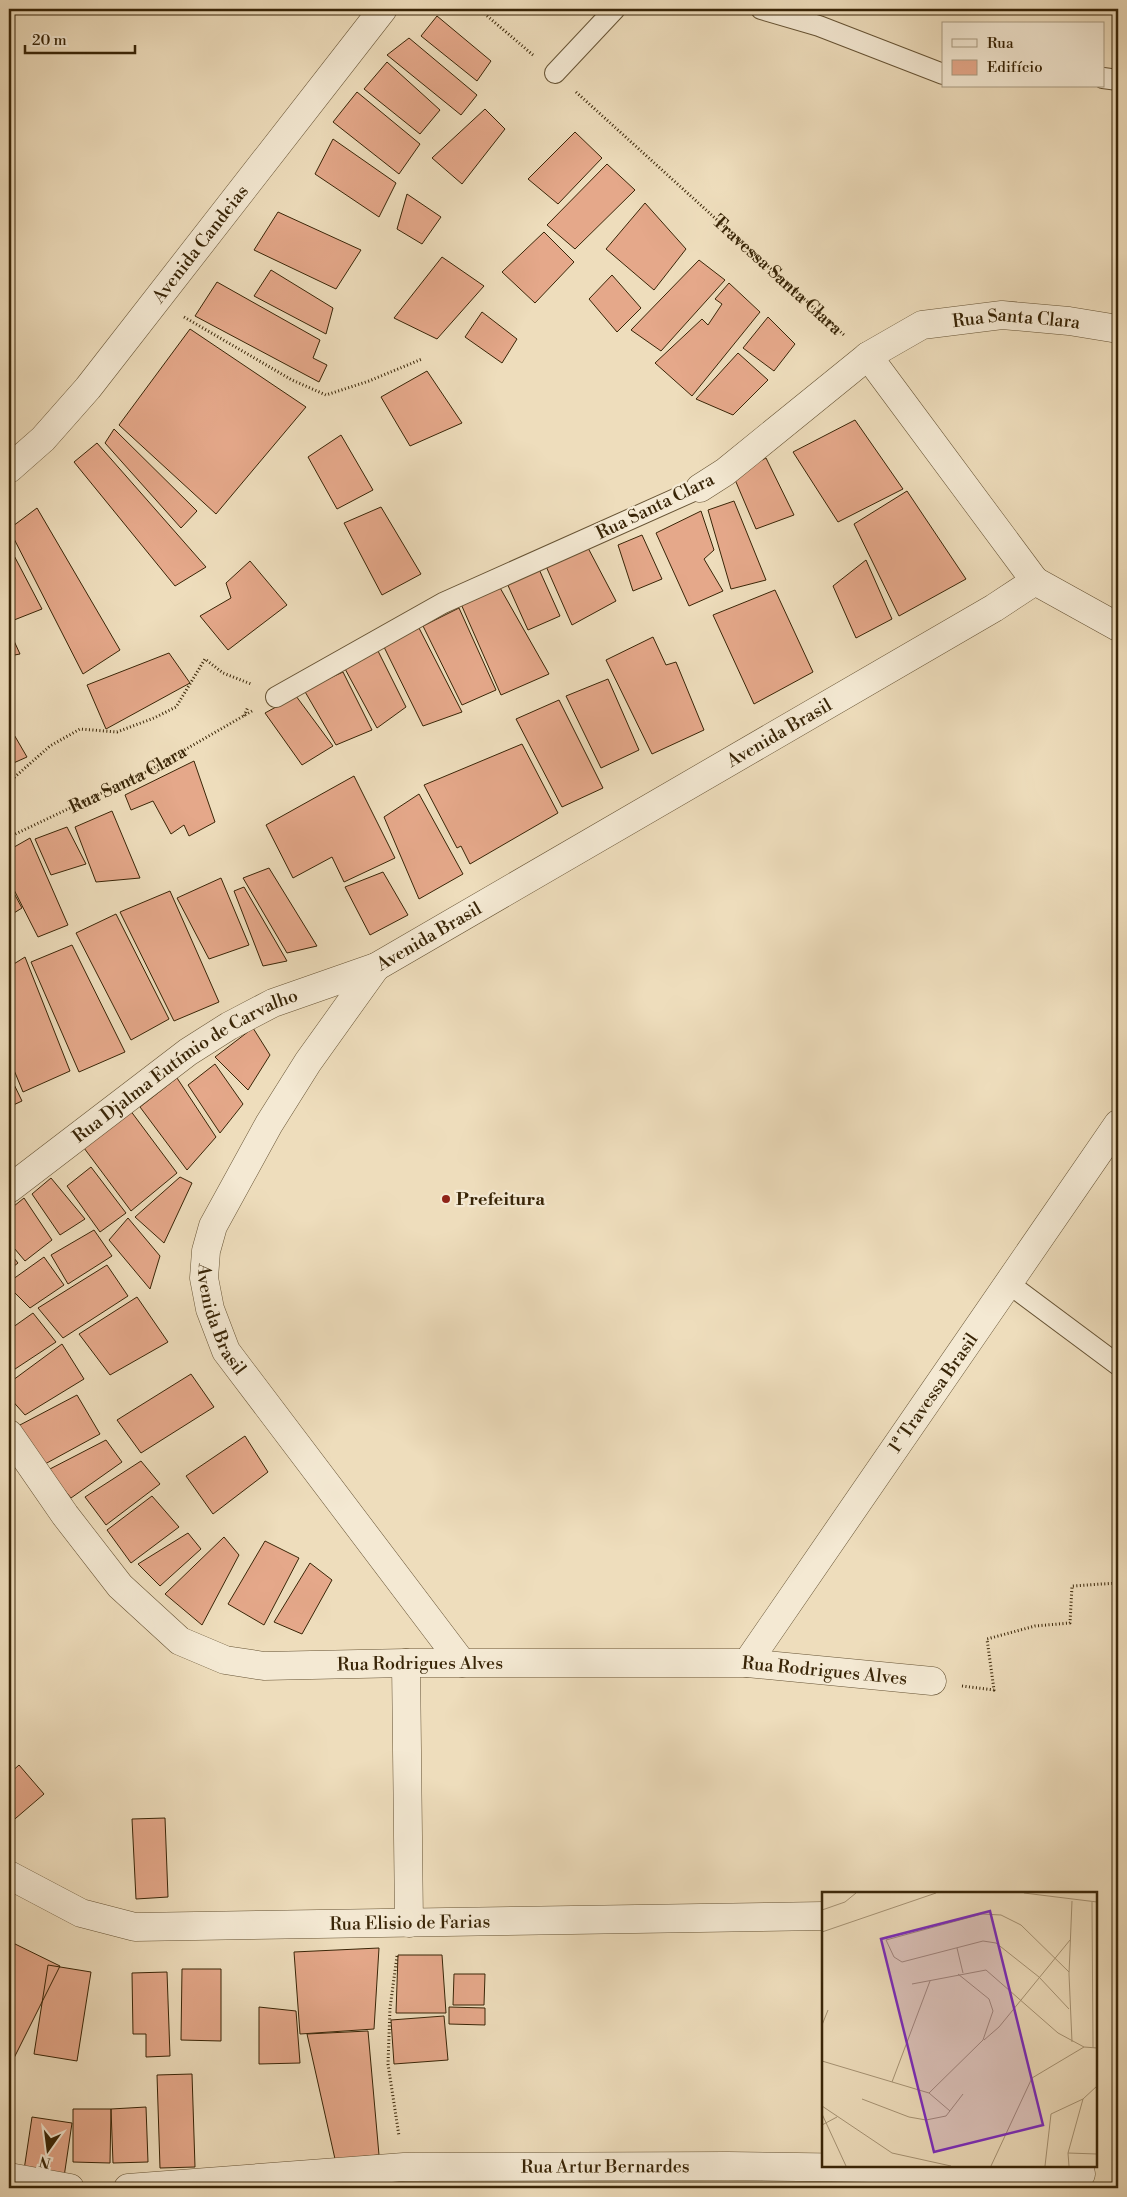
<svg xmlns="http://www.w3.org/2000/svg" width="1127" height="2197" viewBox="0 0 1127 2197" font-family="'Libre Bodoni',serif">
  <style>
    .building { fill: #e5a88a; stroke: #392507 }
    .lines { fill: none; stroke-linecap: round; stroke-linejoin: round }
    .service-casing { stroke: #665334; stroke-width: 22 }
    .minor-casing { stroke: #665334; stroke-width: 29 }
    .tertiary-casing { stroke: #665334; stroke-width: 29 }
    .path { stroke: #392507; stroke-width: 3; stroke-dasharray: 1 2.5; stroke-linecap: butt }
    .service { stroke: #f4e9d3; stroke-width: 20 }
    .minor { stroke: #f4e9d3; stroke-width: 28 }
    .tertiary { stroke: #f4e9d3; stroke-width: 28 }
    .poi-dot { fill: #8f2418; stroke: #f4e9d3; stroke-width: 2 }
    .labels { text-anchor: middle; stroke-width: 4.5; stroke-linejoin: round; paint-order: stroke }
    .street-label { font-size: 18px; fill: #392507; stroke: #f4e9d3 }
    .poi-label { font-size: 18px; font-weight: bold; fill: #392507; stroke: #f4e9d3; text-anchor: start }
    .inset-road { fill: none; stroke: #a69374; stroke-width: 1 }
    .view { fill: #7b2cbf; fill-opacity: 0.15; stroke: #7b2cbf; stroke-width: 2.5 }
    .inset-edge { fill: none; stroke: #392507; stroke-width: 2.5 }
  </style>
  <rect width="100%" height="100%" fill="#eeddbc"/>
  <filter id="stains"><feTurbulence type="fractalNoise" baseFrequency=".004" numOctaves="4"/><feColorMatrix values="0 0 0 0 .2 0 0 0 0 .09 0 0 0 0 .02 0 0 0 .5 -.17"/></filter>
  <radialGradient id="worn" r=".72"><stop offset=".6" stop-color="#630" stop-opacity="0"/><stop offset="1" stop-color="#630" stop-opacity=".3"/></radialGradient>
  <path class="building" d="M437,16l54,45 -14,20 -56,-45z
    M409,38l68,57 -16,20 -74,-60z
    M387,62l53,48 -20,24 -56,-45z
    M357,92l63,52 -21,30 -66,-52z
    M485,109l20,20 -43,55 -30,-26z
    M575,132l27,26 -44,46 -30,-25z
    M333,139l63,44 -17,34 -64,-43z
    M607,164l28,26 -60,59 -28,-24z
    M407,194l34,23 -19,27 -25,-15z
    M645,203l41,46 -32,41 -48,-41z
    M278,212l83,38 -25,39 -82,-39z
    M544,232l30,30 -39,41 -33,-31z
    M442,257l42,29 -47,53 -43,-21z
    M699,260l26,20 -64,71 -30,-21z
    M271,270l62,38 -7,26 -72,-38z
    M612,275l29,33 -24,24 -28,-33z
    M217,282l103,58 -7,18 14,7 -8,17 -124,-66z
    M729,283l31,29 -68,84 -37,-33 47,-44 6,6 14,-21 -7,-5z
    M482,312l35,27 -15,24 -37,-26z
    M768,317l27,27 -21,27 -31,-23z
    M190,329l116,78 -90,107 -97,-89z
    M738,353l30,27 -35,35 -37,-16z
    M427,371l35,52 -52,23 -29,-49z
    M855,420l48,69 -65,33 -45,-70z
    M114,429l83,82 -16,17 -76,-85z
    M341,435l32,55 -36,19 -29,-52z
    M97,443l109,124 -31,19 -101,-124z
    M766,458l28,57 -38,14 -23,-54z
    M907,491l59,88 -67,37 -45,-92z
    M734,501l32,79 -35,9 -23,-79z
    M381,507l40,67 -39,21 -38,-72z
    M37,508l83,142 -37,24 -74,-145z
    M701,511l13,39 -10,9 19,32 -34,15 -33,-73z
    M642,535l20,44 -29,12 -15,-46z
    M9,546l33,63 -33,13z
    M587,546l29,55 -44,24 -27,-61z
    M866,560l26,59 -36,19 -23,-52z
    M250,561l37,44 -59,45 -28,-34 31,-18 -5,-15z
    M538,567l22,49 -32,14 -22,-49z
    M499,586l50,88 -48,21 -40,-91z
    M775,590l38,82 -59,32 -41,-89z
    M459,608l37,82 -34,15 -39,-79z
    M419,628l43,84 -39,14 -40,-81z
    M9,630l11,24 -11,2z
    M653,637l13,28 10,-3 28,68 -52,24 -46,-94z
    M377,649l29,58 -29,21 -33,-61z
    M169,653l21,30 -84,46 -19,-44z
    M343,672l29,58 -36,15 -32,-55z
    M608,679l31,71 -38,18 -35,-72z
    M296,696l37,50 -31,19 -37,-52z
    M559,700l44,88 -41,19 -46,-88z
    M9,726l18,31 -18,8z
    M522,744l36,69 -88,51 -9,-18 -4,2 -33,-63z
    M194,761l21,61 -26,14 -5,-11 -13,9 -18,-33 -22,9 -6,-15z
    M354,776l41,82 -51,24 -12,-25 -39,21 -27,-53z
    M419,794l44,80 -44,25 -35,-82z
    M112,811l28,67 -44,4 -21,-55z
    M67,827l19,37 -35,11 -16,-36z
    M30,838l38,87 -30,12 -29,-57v-30z
    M269,868l48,78 -30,7 -44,-75z
    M383,872l25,43 -38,20 -25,-48z
    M221,878l28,67 -40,14 -32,-61z
    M9,884l13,24 -13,8z
    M244,887l43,74 -24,5 -29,-75z
    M170,891l49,111 -45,19 -54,-109z
    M116,914l53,105 -38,21 -55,-107z
    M72,945l53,107 -46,20 -48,-110z
    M25,957l45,114 -47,21 -14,-34v-91z
    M253,1028l17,27 -22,35 -33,-33z
    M215,1064l28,40 -23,29 -32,-48z
    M9,1074l13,27 -13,6z
    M177,1078l39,59 -29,33 -47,-63z
    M130,1110l47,63 -46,38 -47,-63z
    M91,1167l35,46 -26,19 -33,-46z
    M180,1177l12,6 -28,60 -29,-26z
    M51,1178l34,41 -25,16 -28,-41z
    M24,1198l28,42 -27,21 -16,-19v-32z
    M128,1218l32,38 -10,33 -41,-49z
    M94,1230l18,26 -44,28 -17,-29z
    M9,1252l9,11 -9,7z
    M44,1257l20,28 -34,23 -21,-21v-5z
    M107,1265l21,31 -65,42 -25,-30z
    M137,1297l31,45 -58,33 -31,-41z
    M33,1313l23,29 -47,31v-43z
    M62,1344l22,35 -59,36 -16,-18v-14z
    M191,1374l23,33 -73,46 -24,-33z
    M77,1395l23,39 -55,30 -27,-38z
    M245,1436l23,36 -55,42 -27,-38z
    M106,1440l16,22 -51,36 -23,-28z
    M141,1461l19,23 -54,41 -21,-28z
    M152,1496l27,31 -48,36 -24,-33z
    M188,1533l13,16 -41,37 -22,-22z
    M224,1537l15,18 -37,70 -37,-31z
    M265,1541l34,17 -35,67 -36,-21z
    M310,1563l22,17 -30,54 -28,-12z
    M19,1765l25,29 -35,30v-50z
    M165,1818l3,79 -32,2 -4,-80z
    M11,1942l49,24 -47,94 -4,-2v-112z
    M379,1948l-5,81 -74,5 -6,-82z
    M398,1955h44l4,58h-50z
    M48,1965l43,7 -14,89 -43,-7z
    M182,1969h39v72l-40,-1z
    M167,1972l3,84 -24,1v-23h-13l-1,-61z
    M454,1974h31l-1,31h-31z
    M259,2007l37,4 4,52 -41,1z
    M449,2007l36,1v17l-36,-1z
    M444,2016l4,44 -54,4 -3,-44z
    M368,2031l11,124 -44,4 -28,-125z
    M192,2074l3,93 -35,1 -3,-93z
    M146,2107l2,55 -35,1 -2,-54z
    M73,2109h38l-1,54 -37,-1z
    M32,2117l40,6 -8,54 -40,-7z"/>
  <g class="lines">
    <defs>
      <path id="service" d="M761,9l58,17 124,48
        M555,73l60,-64
        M1103,78l15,2
        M276,697l167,-94 257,-115
        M1008,1283l110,82"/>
      <g id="minor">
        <path d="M868,356l167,225"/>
        <path id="s3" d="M9,469l34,-30 45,-51 295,-379"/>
        <path id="s4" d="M700,488l25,-16 143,-116 54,-31 80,-10 67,6 49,8"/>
        <path id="s5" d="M376,967l-68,95 -39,62 -56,102 -7,25 -2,27 6,31 16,42 236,312"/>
        <path id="s6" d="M9,1434l56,81 55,71 60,55 45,19 39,6 142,-3h341l185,18"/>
        <path d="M406,1663l3,260"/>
        <path d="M747,1663l371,-539"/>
        <path id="s7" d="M9,1875l72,38 54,14 688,-11"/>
        <path d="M9,2177l61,11"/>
        <path id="s8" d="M128,2188l276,-21 324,-1 213,3 140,5 -2,-8"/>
      </g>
      <g id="tertiary">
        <path id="s9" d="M9,1189l179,-137 41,-26 44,-23 103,-36 618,-359 41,-27 83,46"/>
      </g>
    </defs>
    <use href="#service" class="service-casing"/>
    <use href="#minor" class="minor-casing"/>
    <use href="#tertiary" class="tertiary-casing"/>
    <g class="path">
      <path d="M479,9l54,46"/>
      <path id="s1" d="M576,92l268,243"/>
      <path d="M184,317l108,63 34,15 43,-14 53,-22"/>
      <path d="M244,716l4,-9"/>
      <path d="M9,782l41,-36 30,-17 37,3 37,-14 22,-11 29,-48 18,14 28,11"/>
      <path id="s2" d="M9,837l139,-66 104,-60"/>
      <path d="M962,1686l32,4 -7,-51 48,-13 35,-3 2,-37 46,-3"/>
      <path d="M397,1956l-7,52 -2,56 11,72"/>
    </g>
    <use href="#service" class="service"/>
    <use href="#minor" class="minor"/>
    <use href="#tertiary" class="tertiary"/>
  </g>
  <circle class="poi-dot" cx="446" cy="1199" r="5"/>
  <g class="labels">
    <g class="street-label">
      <text dy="6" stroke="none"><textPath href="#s3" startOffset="296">Avenida Candeias</textPath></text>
      <text dy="6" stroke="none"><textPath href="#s1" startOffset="272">Travessa Santa Clara</textPath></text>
      <text dy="6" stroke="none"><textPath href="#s4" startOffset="371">Rua Santa Clara</textPath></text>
      <text transform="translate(655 506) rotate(-26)" y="6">Rua Santa Clara</text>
      <text dy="6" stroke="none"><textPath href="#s9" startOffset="899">Avenida Brasil</textPath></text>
      <text dy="6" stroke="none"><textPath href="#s2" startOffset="132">Rua Santa Clara</textPath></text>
      <text dy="6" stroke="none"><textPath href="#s9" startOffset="494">Avenida Brasil</textPath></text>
      <text dy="6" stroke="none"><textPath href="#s9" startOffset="216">Rua Djalma Eutímio de Carvalho</textPath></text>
      <text dy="6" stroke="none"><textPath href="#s5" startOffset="404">Avenida Brasil</textPath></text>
      <text transform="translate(933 1393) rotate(-55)" y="6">1ª Travessa Brasil</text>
      <text dy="6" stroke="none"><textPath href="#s6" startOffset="514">Rua Rodrigues Alves</textPath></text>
      <text dy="6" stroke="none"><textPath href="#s6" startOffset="919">Rua Rodrigues Alves</textPath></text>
      <text dy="6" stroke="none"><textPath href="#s7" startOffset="412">Rua Elisio de Farias</textPath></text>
      <text dy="6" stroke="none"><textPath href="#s8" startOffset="478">Rua Artur Bernardes</textPath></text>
    </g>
    <g class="poi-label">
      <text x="456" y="1205">Prefeitura</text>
    </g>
  </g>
  <g transform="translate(822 1892)">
    <rect width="275" height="275" fill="#eeddbc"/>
    <path class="inset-road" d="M202,1l73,9M270,10l1,146M0,18l23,-8 11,-9M0,40l114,-39M135,56l6,25M247,80l-48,-47 -20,-10 -19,-1 -96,26 8,17 8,5 81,-21 13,2 43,34 30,32M90,92l74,-14 72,63 26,14 13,1M0,133l6,-15M162,148l15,-13 71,-87M250,150l-3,-68 3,-73M0,169l107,32 54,-53 10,-29 -4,-12 -31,-25M70,190l38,-101M107,201l21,18M40,207l47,18 17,3 20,-4 17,-22M0,214l70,47 59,13M0,222l24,52M0,233l15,-8M246,261l29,1M169,274l41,-88 52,-31M223,274l6,-52 32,-15M247,274l-1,-13 15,-54 14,-13"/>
    <path class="view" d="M168,19l53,214 -109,27 -53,-213z"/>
    <rect width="275" height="275" class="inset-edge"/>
  </g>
  <rect width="1127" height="2197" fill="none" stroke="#eeddbc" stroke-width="30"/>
  <rect x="10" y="10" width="1107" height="2177" fill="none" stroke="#392507" stroke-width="2.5"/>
  <rect x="15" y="15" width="1097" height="2167" fill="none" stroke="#392507"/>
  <rect x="942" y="22" width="162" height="65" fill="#f4e9d3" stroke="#a99b81"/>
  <rect x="952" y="39" width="25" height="8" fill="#f4e9d3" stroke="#a99b81"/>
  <text x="987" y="48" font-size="15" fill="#392507">Rua</text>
  <rect x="952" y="60" width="25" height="15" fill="#e5a88a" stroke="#a99b81"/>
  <text x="987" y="72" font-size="15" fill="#392507">Edifício</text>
  <g transform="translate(48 2150) rotate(194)" stroke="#f4e9d3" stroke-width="4" paint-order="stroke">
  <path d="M0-4L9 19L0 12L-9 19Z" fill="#392507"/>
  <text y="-8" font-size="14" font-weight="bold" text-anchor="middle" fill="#392507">N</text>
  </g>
  <path d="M25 45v8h110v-8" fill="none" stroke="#392507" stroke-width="2.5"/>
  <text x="32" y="45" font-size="15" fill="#392507" stroke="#f4e9d3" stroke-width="4" paint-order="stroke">20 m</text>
  <rect width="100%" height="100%" filter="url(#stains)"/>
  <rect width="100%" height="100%" fill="url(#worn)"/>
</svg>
